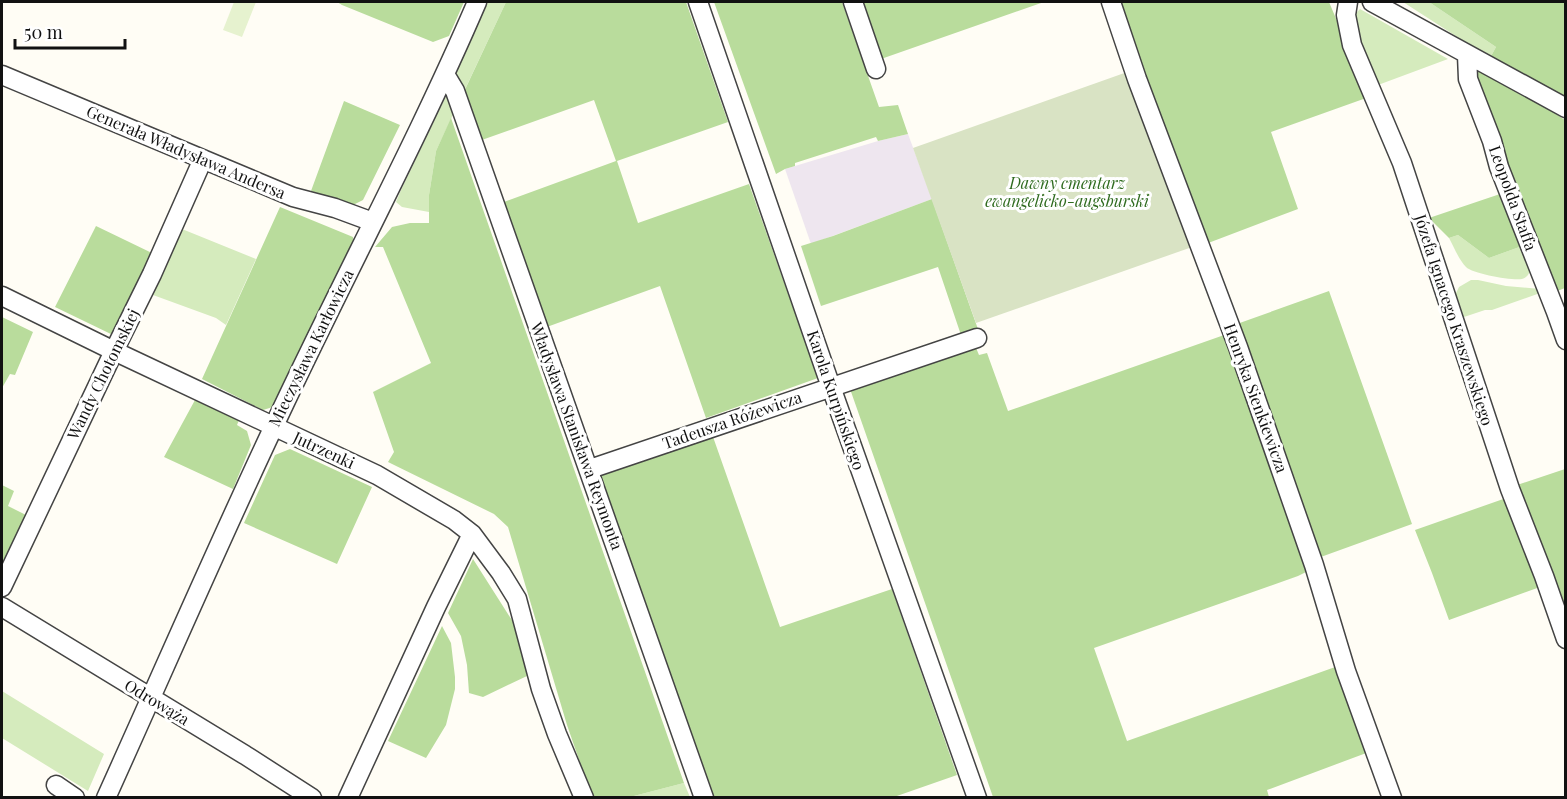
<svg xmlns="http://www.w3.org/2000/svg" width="1567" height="799" viewBox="0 0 1567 799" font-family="'Playfair Display',serif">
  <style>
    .industrial { fill: #eee6ef }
    .green { fill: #d5ebbd }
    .forest { fill: #b9dc9c }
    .cemetery { fill: #d9e3c4 }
    .pitch { fill: #e6f2cf }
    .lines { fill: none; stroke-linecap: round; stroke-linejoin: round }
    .street-casing { stroke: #444; stroke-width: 21 }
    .street { stroke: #fff; stroke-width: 18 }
    .labels { text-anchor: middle; stroke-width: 6; stroke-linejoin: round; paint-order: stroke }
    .street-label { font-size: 16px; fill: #111; stroke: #fff }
    .park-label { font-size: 16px; font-style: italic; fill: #2f6b1f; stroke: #fff }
  </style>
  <rect width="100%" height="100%" fill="#fffdf5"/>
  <path class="industrial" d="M908,134l24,65 -121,45 -26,-75 93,-28z"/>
  <path class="green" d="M488,2h18l-70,149 -7,44v17l-27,-5 -6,-5 5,-12 45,-94z
    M1403,2h26l67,45 -6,11z
    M1360,9l88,50 -70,26 -27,-67z
    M182,229l74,30 -30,66 -10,-7 -63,-23z
    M1458,235l31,23 36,-13c2,8 9,21 4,28 -1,3 -4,5 -7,6 -9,2 -49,-5 -56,-12 -7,-7 -12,-20 -17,-29z
    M1471,280h7l28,6 34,3 3,3 -51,18h-7l-24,8 -7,-21 5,-10z
    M2,691l102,63 -16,37 -86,-53z
    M684,783l6,14h-60z"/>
  <path class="forest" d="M337,2h127l-15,34 -16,6 -91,-37z
    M506,2h180l42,120 -111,39 21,62 111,-39 69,194 -112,40 -46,-132 -116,42 -43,-125 115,-42 -22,-61 -115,41 -17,-45z
    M714,2h128l37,105 19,-2 10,29 -30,7 -2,-4 -81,26v3l-10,3 -9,5z
    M860,2h184l-163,57z
    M1119,2h210l40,95 -98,35 27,77 -95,36z
    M1429,2h136v97l-75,-41 6,-11z
    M1481,69l63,37 21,14v168l-13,5 -76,-210 -1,-12z
    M344,101l56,24 -37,75 -10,5 -42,-14z
    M451,118l233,665 -54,14h-38l-25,-72 -59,-198 -14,-13 -106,-52 6,-10 -21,-60 58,-29 -48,-116h-8l17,-20 18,-4h19v-28l7,-44z
    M1503,191l22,54 -36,13 -31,-23 -9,3 -20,-20 71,-24z
    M932,199l47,133 -17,6 -24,-71 -117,39 -20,-60 32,-10z
    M280,207l73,30 2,9 -79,160 -13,4 -61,-31z
    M96,226l58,28 -39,82 -60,-29z
    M1329,291l83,233 -94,34 -84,-233z
    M2,317l31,15 -18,43 -5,-1 -8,14z
    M1227,334l85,235 -14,7 -204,72 33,93 211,-75 31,86 -102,38 2,7h-276l-144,-411 125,-43 5,12 8,-2 21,58z
    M195,400l44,20 -2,5 10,6 4,14 -18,44 -69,-32z
    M712,434l68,193 112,-38 65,186 -63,22h-184l-114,-321z
    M290,449l82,38 -35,77 -93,-41 31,-68z
    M1565,469v141l-48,-125z
    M2,485l12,6 -6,15 22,11 -28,60z
    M1509,497l31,90 -91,33 -17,-47 -17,-43z
    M473,559l49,77 5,40 -44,21 -14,-4 -2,-28 -6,-29 -13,-23z
    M442,626l9,17 4,34v12l-9,36 -20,33 -38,-17z"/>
  <path class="cemetery" d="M1130,71l65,175 -219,77 -63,-175z"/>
  <path class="pitch" d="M234,2h22l-14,35 -19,-7z"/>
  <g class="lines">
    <defs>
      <path id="street" d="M698,2l133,385 146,411
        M853,2l23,67
        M1111,2l26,77 101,268 76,218 32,106 46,127
        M1348,2l-2,13 6,30 50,118 108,326 34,87 22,63
        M1372,2l194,106
        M1467,55l1,24 24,62 7,26 57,145 10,28
        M2,75l291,122 42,11 38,14
        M446,76l9,15c84,235 166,471 249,707
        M2,296l112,55 263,124 77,45 18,14 29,39 16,26 24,90 16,45 27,64
        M590,469l387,-131
        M2,587l112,-236 38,-77 51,-115
        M2,607l243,148 67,43
        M56,785l19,13
        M106,798c56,-124 110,-249 168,-372 66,-142 141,-280 203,-424
        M348,798l88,-191 36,-73"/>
    </defs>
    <use href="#street" class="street-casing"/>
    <use href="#street" class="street"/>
  </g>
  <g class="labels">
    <g class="street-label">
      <text transform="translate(186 152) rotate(23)" y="6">Generała Władysława Andersa</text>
      <text transform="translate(1513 198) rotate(70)" y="6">Leopolda Staffa</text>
      <text transform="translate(1454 320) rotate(72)" y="6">Józefa Ignacego Kraszewskiego</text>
      <text transform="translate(311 348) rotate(-64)" y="6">Mieczysława Karłowicza</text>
      <text transform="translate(103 374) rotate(-64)" y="6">Wandy Chotomskiej</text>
      <text transform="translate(1256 398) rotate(70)" y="6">Henryka Sienkiewicza</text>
      <text transform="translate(836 400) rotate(71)" y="6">Karola Kurpińskiego</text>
      <text transform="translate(732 420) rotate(-19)" y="6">Tadeusza Różewicza</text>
      <text transform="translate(577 436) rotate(70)" y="6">Władysława Stanisława Reymonta</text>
      <text transform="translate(324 450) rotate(25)" y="6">Jutrzenki</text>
      <text transform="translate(157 702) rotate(31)" y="6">Odrowąża</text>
    </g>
    <g class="park-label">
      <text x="1067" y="189">Dawny cmentarz<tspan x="1067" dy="18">ewangelicko-augsburski</tspan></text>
    </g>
  </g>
  <rect width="1567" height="799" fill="none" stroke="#111111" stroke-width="6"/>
  <path d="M15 39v9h110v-9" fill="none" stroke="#111111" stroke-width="3"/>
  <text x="24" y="39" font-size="18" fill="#111111" stroke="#ffffff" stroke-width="4.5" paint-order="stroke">50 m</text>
</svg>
